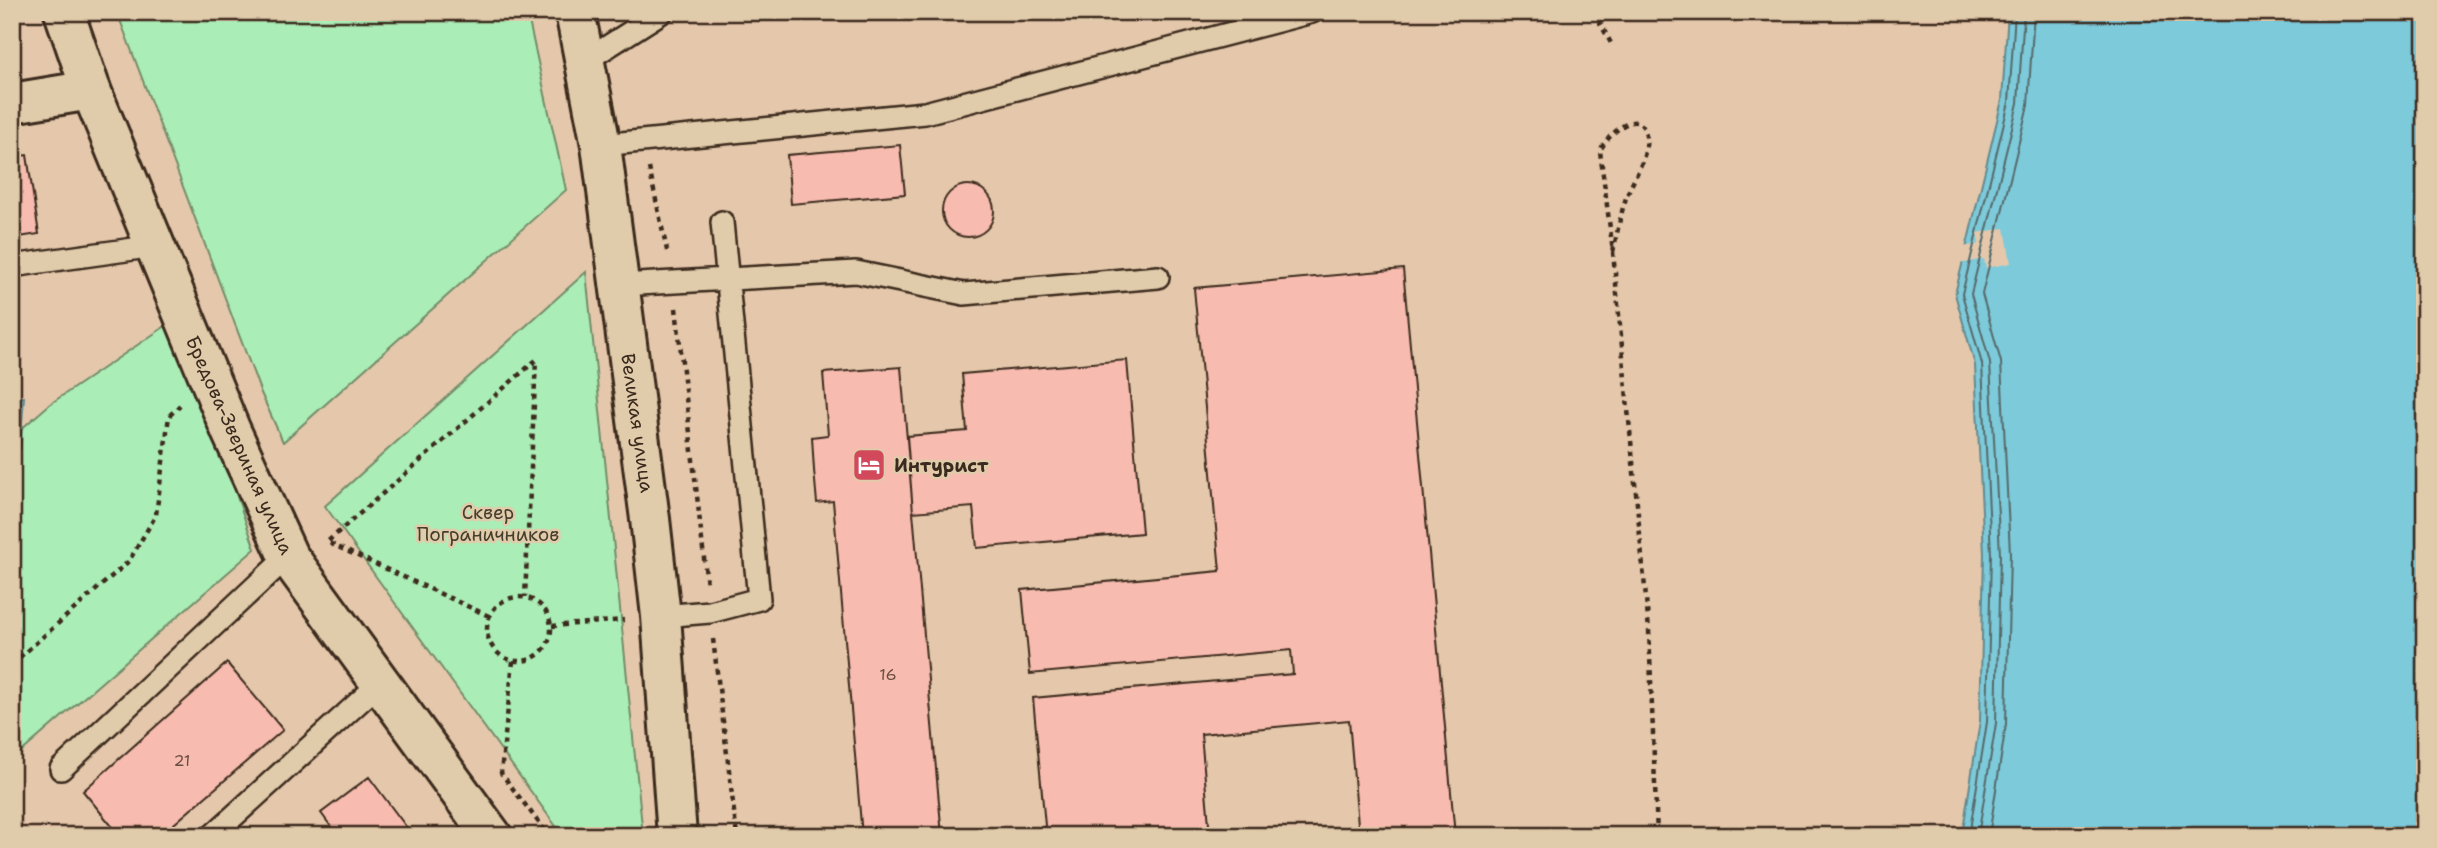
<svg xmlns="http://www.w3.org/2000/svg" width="2437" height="848" viewBox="0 0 2437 848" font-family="'Shantell Sans',sans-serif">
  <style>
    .green { fill: #abedb6; stroke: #738c6a; stroke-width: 2 }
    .water { fill: #7dcadb; stroke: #638a8f; stroke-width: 2 }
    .pier { fill: #e5c8ab }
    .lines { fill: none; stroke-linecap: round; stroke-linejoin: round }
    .shore { stroke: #556a6a; stroke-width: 2 }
    .building { fill: #f7bcaf; stroke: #3b2a1e; stroke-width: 2 }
    .service-casing { stroke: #3b2a1e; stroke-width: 26 }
    .minor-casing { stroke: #3b2a1e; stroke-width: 44 }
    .tertiary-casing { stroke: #3b2a1e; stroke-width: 44 }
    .secondary-casing { stroke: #3b2a1e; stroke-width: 44 }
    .path { stroke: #3b2a1e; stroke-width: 4.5; stroke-dasharray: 5 5; stroke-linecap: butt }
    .service { stroke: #e0cbaa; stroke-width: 21 }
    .minor { stroke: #e0cbaa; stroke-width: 38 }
    .tertiary { stroke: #e0cbaa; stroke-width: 38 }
    .secondary { stroke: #e0cbaa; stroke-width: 38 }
    .labels { text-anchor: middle; stroke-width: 5; stroke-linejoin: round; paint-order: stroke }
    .number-label { font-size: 16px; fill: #6a4e42 }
    .street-label { font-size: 19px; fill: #3b2a1e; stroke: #e0cbaa }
    .poi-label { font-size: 19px; font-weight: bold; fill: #3b2a1e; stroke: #e0cbaa; text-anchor: start }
    .park-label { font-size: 19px; fill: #463e2d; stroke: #e0cbaa }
  </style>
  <rect width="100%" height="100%" fill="#e5c8ab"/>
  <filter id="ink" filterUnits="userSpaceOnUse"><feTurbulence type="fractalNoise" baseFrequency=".0143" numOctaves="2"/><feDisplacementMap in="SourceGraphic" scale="14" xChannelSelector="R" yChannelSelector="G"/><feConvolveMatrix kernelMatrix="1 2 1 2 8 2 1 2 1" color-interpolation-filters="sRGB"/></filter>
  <g filter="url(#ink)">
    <path class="green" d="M117,12h410l39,178 -283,252 -22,-49z
      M586,272l57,564h-80l-238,-330z
      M176,319l79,230 -243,211v-323l38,-33z"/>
    <path class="water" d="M2008,12h417v824h-463l18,-115 4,-167 -9,-189 -20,-71 47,-194z
      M24,397l-4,52 -8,8v-58z"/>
    <path class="pier" d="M2005,228l6,35 -25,5 -2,-9 -25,5 4,-17 16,-3 -2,-11z"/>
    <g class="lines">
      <path class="shore" d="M1969,836l18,-114 4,-168 -9,-190 -20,-70 47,-192 6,-90
        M1978,836l18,-113 4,-169 -10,-191 -19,-69 47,-191 6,-91
        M1989,836l17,-112 4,-170 -9,-192 -19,-68 46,-189 6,-93"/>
    </g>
    <path class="building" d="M900,145l5,49 -114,10 -4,-49z
      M27,155l12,79 -27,4v-81z
      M942 211a26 26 0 1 1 52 0a26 26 0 1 1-52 0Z
      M1403,269l52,567h-96l-10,-116 -148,14 9,102h-164l-13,-138 260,-24 -2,-24 -261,24 -8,-84 198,-19 -26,-283z
      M1127,360l15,173 -165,15 -4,-41 -60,5 -6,-76 60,-5 -5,-57z
      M901,367l12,145 29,324h-80l-29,-335 -16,2 -3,-33 -2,-33 16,-2 -5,-62z
      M227,663l56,67 -123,106h-40l-37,-45z
      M369,777l44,59h-75l-17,-23z"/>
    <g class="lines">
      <defs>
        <path id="service" d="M585,61l77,-49
          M601,145l324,-32 387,-101
          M12,266l143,-20
          M620,285l236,-13 108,22 194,-17
          M661,616l49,-4 49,-13 -37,-377
          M61,769l227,-213
          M212,836l168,-153"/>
        <path id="minor" d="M64,12l27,78"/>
        <path id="tertiary" d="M12,103l79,-13 140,341 57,125 204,280"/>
        <path id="secondary" d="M575,12l26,133 49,374 11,97 16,220"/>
      </defs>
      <use href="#service" class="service-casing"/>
      <use href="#minor" class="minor-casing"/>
      <use href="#tertiary" class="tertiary-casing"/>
      <use href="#secondary" class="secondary-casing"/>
      <path class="path" d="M1594,12l18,33
        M649,168l19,87
        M1613,252c4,-18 7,-36 13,-54 7,-19 23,-42 20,-62 -5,-33 -40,0 -46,15l13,101 36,378 8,206
        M676,308l31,277
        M487 629a32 32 0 1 1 64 0a32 32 0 1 1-64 0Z
        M489,616l-162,-74 209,-182 -11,237
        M552,626l72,-6
        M713,639l24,197
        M513,661l-12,112 48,63
        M12,664l117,-103 27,-46 13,-99 11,-11"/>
      <use href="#service" class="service"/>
      <use href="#minor" class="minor"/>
      <use href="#tertiary" class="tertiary"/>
      <use href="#secondary" class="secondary"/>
    </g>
  </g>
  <defs>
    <symbol id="hotel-square" viewBox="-11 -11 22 22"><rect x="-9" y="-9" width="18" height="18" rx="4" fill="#d1495b" stroke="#e0cbaa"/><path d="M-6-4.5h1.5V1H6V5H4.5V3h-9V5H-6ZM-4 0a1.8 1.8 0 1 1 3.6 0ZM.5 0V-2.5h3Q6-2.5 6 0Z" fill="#fff"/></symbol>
  </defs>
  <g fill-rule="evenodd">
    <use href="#hotel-square" x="850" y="446" width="38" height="38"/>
  </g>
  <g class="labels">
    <g class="number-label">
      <text x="888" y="680">16</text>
      <text x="182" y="766">21</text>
    </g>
    <g class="street-label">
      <text transform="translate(638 423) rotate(82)" y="7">Великая улица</text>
      <text transform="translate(240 445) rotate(66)" y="7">Бредова-Звериная улица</text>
    </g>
    <g class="poi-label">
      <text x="894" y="472">Интурист</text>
    </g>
    <g class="park-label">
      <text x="488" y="519">Сквер<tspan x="488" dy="22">Пограничников</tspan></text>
    </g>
  </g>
  <rect width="2437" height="848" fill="none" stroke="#e0cbaa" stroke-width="42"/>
  <rect x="21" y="21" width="2395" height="806" fill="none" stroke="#3b2a1e" stroke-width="2.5" filter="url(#ink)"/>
</svg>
